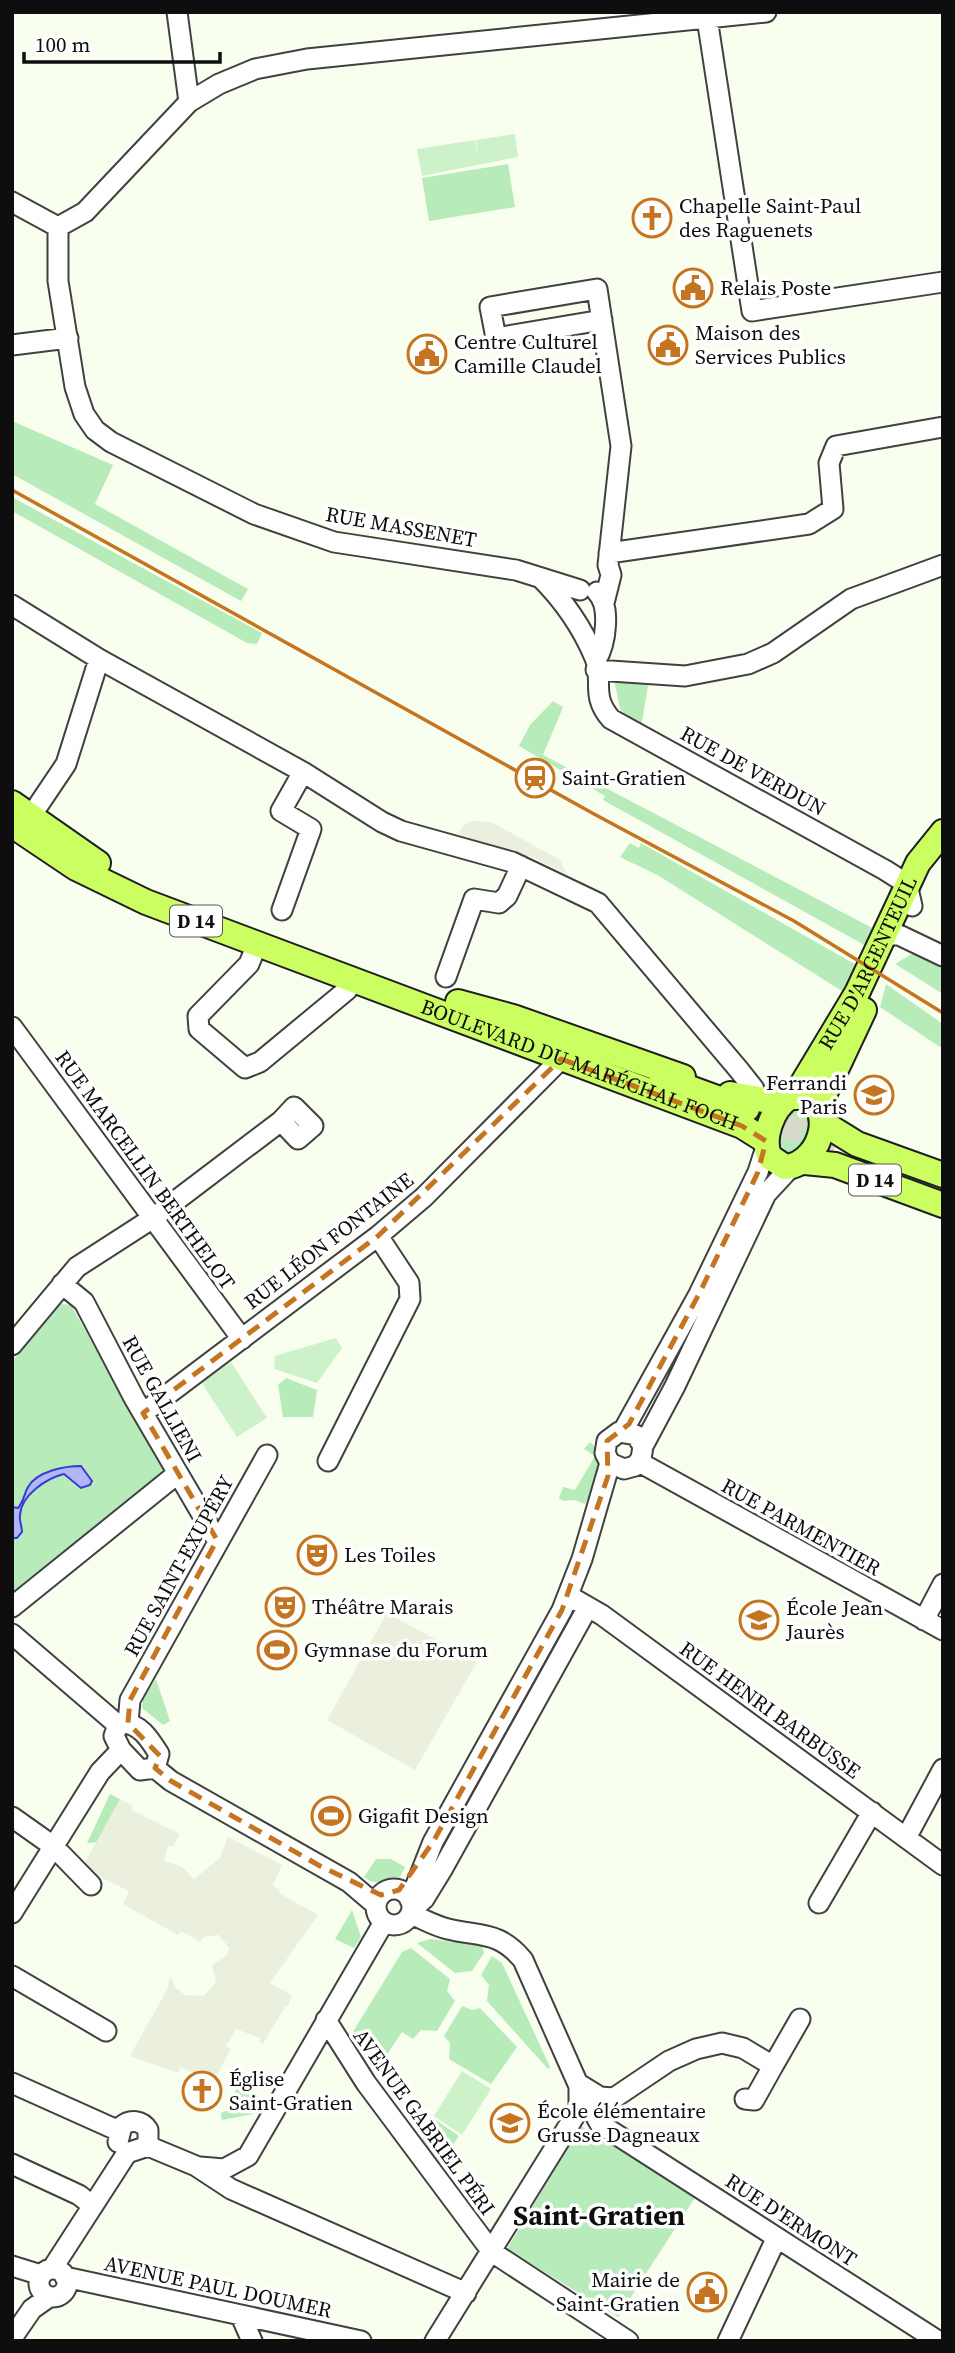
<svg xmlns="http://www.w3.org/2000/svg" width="955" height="2353" viewBox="0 0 955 2353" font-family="'Source Serif 4',serif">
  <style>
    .green { fill: #b7ebb9 }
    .pitch { fill: #cdf2c9 }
    .plaza { fill: #eaf0dd }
    .water { fill: #b1b6f9; stroke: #353bd3; stroke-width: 2 }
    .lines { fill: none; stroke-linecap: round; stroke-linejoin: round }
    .major-tunnel { stroke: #d6dbcd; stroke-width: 24; stroke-dasharray: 24 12; stroke-linecap: butt }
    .minor-casing { stroke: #414141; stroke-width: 23 }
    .major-casing { stroke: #1f1f1f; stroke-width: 28 }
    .minor { stroke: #fff; stroke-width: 19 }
    .major { stroke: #cbfe60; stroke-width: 24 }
    .rail { stroke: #c57520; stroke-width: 3.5 }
    .marked { fill: none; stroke: #c57520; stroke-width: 5; stroke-dasharray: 14 9; stroke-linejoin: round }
    .labels { text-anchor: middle; stroke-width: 7; stroke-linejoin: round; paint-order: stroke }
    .shield { fill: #fff; stroke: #565656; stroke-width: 2 }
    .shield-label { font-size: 19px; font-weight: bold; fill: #0e0e0e }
    .poi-label { font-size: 21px; fill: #0e0e0e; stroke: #fff; text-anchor: start }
    .street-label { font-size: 21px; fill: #0e0e0e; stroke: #fff }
    .district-label { font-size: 28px; font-weight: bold; fill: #0e0e0e; stroke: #fff }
  </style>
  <rect width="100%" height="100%" fill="#f9ffef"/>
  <path class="green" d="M508,164l7,43 -86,14 -7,-43z
    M12,421l101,44 -18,39 153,85 -7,12 -229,-127z
    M12,497l250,136 -5,11 -10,-1 -235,-132z
    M614,679l35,2 -8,46 -21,-18z
    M553,701l10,6 -20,48 335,176 -10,16 -265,-147 2,-4 -86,-50 11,-21z
    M630,843l9,5 2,-5 219,124 -15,26 -186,-117 -39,-19z
    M917,951l26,12v31l-48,-30z
    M886,984l57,40v25l-63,-42z
    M795,1107h8l10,11 -11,33 -11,6 -12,-5c-1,-17 3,-33 16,-45z
    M60,1304l11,1 93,166 -152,121v-230z
    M286,1378l31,12 -4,27h-30l-5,-32z
    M590,1442c21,15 3,44 -5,62l-11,-4 -11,1 -4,-3 4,-11 12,3 20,-34 -11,-7z
    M156,1679l14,42 -7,4 -21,-17 1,-9z
    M110,1794l10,5 -2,8 37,31 -68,5z
    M376,1859h15l14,8 -6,12c-12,3 -25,7 -35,-2z
    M352,1910l9,27 -7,11 -19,-9z
    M430,1939l52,6 2,8 -12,18 -17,2 -38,-30z
    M411,1948l39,31 -3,12 8,10 -18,30 -16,-1 -8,9 -11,-7 -26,39 -25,-36 51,-83z
    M492,1956l10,7 48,104 -2,2 -61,-68 2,-16 -8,-10z
    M462,2006l10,4 8,-2 37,39 -26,37 -42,-25 1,-16 -6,-7z
    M236,2079l28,21 -10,14 -32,6 -1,-7 8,-3c5,-10 9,-16 4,-26z
    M433,2118l26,18 -19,28 -18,-24z
    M581,2126l115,70 -78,121 -111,-68z"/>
  <path class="pitch" d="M515,134l3,23 -96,19 -5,-27 58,-9 3,19 -2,-19z
    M336,1338l6,10 -25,35 -43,-14 1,-13z
    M231,1362l36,56 -30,19 -36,-55z
    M462,2071l29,18 -29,46 -28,-19z"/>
  <path class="plaza" d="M472,821l19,1 69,38 7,14 -37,-18 -10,1 -38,-10 -3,-6 -21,-7 6,-9z
    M387,1613l90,49 -62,108 -88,-50z
    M120,1799l13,7 -1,4 48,24 -7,12h-5l-4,15 17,5 13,13 26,-21 8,-21 54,28 -9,20 7,5 -1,3 39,22 -48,68 22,12 -4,11 -2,-1 -23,39 -4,-2 1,-4 -24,-9 -10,17 5,4 -2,3 -16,29 -32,-15 -3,6 -48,-17 38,-68 2,-12 6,12 9,7 18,1 13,-14 -4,-17 15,-10 2,-7 -10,-13 -15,2 -4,5 -19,-11 -3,4 -55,-31 6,-13 -47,-23z"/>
  <path class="water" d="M81,1466l11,15 -2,4 -9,3 -17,-14c-17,4 -43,21 -44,41 -1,5 2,11 2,17l-5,6h-5v-31l6,1c6,-7 6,-14 10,-21 9,-16 37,-21 53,-21z"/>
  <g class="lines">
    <path class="major-tunnel" d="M747,1109l90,38"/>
    <defs>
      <path id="minor" d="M177,12l12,90
        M707,18l45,293 191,-29
        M12,202l46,25
        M58,227l27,-15 104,-110 30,-18 36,-15 52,-10 459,-47
        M58,227v54l17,106 9,27 11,16 16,12 143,72 80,28 182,28 64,20
        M602,320l-106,18 -6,-31 107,-18 24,157 -13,119 3,10 -7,28
        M12,345l56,-7
        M609,553l200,-29 24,-15 -4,-46 7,-17 107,-19
        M541,578c24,24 41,49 54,80 9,23 -5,37 16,61l274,151 22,14 5,22
        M12,605l87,54
        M596,660c10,-16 15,-54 1,-68
        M596,670l89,6 63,-12 25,-11 78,-54 92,-34
        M31,816l35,-52 33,-105 204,113 79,50 19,9 111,31 86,41 141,167 15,19 1,12
        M282,910l29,-81 -30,-18 22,-39
        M884,935h15l44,21
        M257,944l-8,20 -51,52 1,13 46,39 15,-6 87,-72 5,-10
        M446,977l28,-78 25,4 8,-7 14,-30
        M12,1027l230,312
        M62,1284l22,18 50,96 83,142
        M12,1345l65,-78 76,-49 128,-97 13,-14 19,19 -15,13 -17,-18
        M143,1413l235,-177 46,-39 137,-138
        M623,1431l76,-137 59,-122 8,-25
        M643,1446l-7,-11 -17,-3 -12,9 -2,12 5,10 14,6 11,-3 6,-7 2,-13 32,-60 91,-192 26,-28
        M328,1461l82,-162 -1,-16 -31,-47
        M639,1462l304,168
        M569,1596l33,19 341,250
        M12,1607l165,-133
        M924,1620l19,-36
        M12,1634l106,91
        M123,1723c18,1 27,17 36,31l-4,14 -15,2 -19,-20 -7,-14 4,-11z
        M128,1723l2,-23 137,-245
        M155,1768l16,13 178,101 27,23
        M12,1817l41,29 38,39
        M906,1838l37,-69
        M376 1907a18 18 0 1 1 36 0a18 18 0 1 1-36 0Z
        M410,1900l23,-58 129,-232 20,-51 28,-96
        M819,1903l53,-91
        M415,1907l9,-8 19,-31 145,-261
        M12,1913l88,-141 21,-22
        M411,1914c12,5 24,12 37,15 33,8 51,2 75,31l55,124 22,40 338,217
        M12,1976l94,55
        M326,2020l40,63 126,169 136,89
        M12,2083l107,48
        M579,2084l21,13 14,1 55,-37 27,-12 26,-6 21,5 30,18 27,-47
        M745,2099l9,1 19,-34
        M118,2142l4,-16c8,-7 20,-6 26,4v16
        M12,2164l67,31 14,11
        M200,2167l24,2 24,-13 136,-234
        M12,2266l29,9
        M39 2283a14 14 0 1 1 28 0a14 14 0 1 1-28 0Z
        M52,2269l75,-116 21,-7 48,20 35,23 235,104
        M65,2277l296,64
        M241,2316l11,25
        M12,2338l20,-29 17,-12
        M435,2341l144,-232v-21
        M728,2341l48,-102"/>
      <g id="major">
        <path d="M12,803l86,60"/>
        <path id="s1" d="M12,825l64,43 70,34 596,224 24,15"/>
        <path d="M458,1002l55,15 170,60"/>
        <path d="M662,1078l85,31"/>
        <path d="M730,1094l51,9"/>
        <path id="s2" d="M795,1096l62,-103 61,-130 25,-31"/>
        <path d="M790,1097c51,-4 34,68 -5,70l-15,-10c-9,-18 2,-49 20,-60z"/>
        <path d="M822,1112l3,-19 39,-83"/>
        <path d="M823,1123l34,21 86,31"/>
        <path d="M805,1162l30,3 108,40"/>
      </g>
    </defs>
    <use href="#minor" class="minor-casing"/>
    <use href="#major" class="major-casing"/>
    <use href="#minor" class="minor"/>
    <use href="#major" class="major"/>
    <path class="rail" d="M12,490l582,324 200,107 149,92"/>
  </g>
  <path class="marked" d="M561,1059l181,67 24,15 -8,31 -59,122 -70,130 -22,17 1,35 -46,134 -129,232 -34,48 -18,5 -61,-29 -149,-85 -16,-13 5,-12 -32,-33 2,-23 87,-160 -74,-127 235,-177z"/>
  <defs>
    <symbol id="church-ring" viewBox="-11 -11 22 22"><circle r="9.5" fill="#fff" stroke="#c57520" stroke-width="1.5"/><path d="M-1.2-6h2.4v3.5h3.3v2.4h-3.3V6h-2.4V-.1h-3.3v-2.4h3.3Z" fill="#c57520"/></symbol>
    <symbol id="civic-ring" viewBox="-11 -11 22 22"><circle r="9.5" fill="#fff" stroke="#c57520" stroke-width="1.5"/><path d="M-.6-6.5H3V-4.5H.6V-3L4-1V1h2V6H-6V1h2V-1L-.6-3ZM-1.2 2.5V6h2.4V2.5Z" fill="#c57520"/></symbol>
    <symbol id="station-ring" viewBox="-11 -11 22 22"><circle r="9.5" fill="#fff" stroke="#c57520" stroke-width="1.5"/><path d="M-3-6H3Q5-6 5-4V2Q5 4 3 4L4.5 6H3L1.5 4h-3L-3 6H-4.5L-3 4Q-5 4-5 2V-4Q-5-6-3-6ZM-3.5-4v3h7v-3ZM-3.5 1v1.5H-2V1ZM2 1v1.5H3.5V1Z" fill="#c57520"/></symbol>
    <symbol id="school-ring" viewBox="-11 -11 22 22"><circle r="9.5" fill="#fff" stroke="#c57520" stroke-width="1.5"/><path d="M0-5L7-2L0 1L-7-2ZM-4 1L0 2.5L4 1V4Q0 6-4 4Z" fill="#c57520"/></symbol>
    <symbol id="theatre-ring" viewBox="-11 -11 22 22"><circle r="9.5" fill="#fff" stroke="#c57520" stroke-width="1.5"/><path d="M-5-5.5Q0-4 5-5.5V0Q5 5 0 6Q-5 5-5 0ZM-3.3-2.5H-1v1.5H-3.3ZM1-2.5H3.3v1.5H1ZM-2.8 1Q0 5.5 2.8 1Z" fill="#c57520"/></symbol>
    <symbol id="stadium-ring" viewBox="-11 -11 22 22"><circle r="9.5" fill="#fff" stroke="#c57520" stroke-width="1.5"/><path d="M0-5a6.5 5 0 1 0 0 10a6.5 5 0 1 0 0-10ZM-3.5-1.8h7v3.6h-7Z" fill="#c57520"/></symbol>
  </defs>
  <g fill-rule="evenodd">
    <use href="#church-ring" x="630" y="196" width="44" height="44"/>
    <use href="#civic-ring" x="671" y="266" width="44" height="44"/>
    <use href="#civic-ring" x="646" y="323" width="44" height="44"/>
    <use href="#civic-ring" x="405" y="332" width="44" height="44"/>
    <use href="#station-ring" x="513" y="756" width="44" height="44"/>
    <use href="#school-ring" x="852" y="1073" width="44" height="44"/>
    <use href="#theatre-ring" x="295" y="1533" width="44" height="44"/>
    <use href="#theatre-ring" x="263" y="1585" width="44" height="44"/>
    <use href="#school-ring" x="737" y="1598" width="44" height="44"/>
    <use href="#stadium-ring" x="255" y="1628" width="44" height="44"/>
    <use href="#stadium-ring" x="309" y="1794" width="44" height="44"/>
    <use href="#church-ring" x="180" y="2069" width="44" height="44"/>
    <use href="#school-ring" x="488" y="2101" width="44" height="44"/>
    <use href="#civic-ring" x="685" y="2270" width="44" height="44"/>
  </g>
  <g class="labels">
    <g class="shield">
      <rect x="170" y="905.5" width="52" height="31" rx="5"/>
      <rect x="849" y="1164.5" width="52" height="31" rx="5"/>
    </g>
    <g class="shield-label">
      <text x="196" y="928">D 14</text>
      <text x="875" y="1187">D 14</text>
    </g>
    <g class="poi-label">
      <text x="679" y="213">Chapelle Saint-Paul<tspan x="679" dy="24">des Raguenets</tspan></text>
      <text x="720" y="295">Relais Poste</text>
      <text x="695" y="340">Maison des<tspan x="695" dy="24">Services Publics</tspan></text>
      <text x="454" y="349">Centre Culturel<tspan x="454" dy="24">Camille Claudel</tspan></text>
      <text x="562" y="785">Saint-Gratien</text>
      <text x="847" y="1090" text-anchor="end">Ferrandi<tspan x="847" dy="24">Paris</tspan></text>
      <text x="344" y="1562">Les Toiles</text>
      <text x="312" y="1614">Théâtre Marais</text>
      <text x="786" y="1615">École Jean<tspan x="786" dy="24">Jaurès</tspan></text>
      <text x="304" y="1657">Gymnase du Forum</text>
      <text x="358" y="1823">Gigafit Design</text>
      <text x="229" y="2086">Église<tspan x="229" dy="24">Saint-Gratien</tspan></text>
      <text x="537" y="2118">École élémentaire<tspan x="537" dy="24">Grusse Dagneaux</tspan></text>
      <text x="680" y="2287" text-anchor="end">Mairie de<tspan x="680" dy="24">Saint-Gratien</tspan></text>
    </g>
    <g class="street-label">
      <text transform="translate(401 527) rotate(10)" y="7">RUE MASSENET</text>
      <text transform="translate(753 771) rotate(29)" y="7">RUE DE VERDUN</text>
      <text dy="7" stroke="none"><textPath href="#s2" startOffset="152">RUE D'ARGENTEUIL</textPath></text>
      <text dy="7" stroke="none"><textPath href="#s1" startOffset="618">BOULEVARD DU MARÉCHAL FOCH</textPath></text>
      <text transform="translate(145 1170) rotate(54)" y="7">RUE MARCELLIN BERTHELOT</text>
      <text transform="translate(329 1241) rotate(-38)" y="7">RUE LÉON FONTAINE</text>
      <text transform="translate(162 1399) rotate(61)" y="7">RUE GALLIENI</text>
      <text transform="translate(801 1527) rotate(29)" y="7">RUE PARMENTIER</text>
      <text transform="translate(179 1566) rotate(-61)" y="7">RUE SAINT-EXUPÉRY</text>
      <text transform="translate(770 1710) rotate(36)" y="7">RUE HENRI BARBUSSE</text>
      <text transform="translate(424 2122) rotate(54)" y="7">AVENUE GABRIEL PÉRI</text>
      <text transform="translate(791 2220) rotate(33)" y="7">RUE D'ERMONT</text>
      <text transform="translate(218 2287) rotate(12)" y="7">AVENUE PAUL DOUMER</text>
    </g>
    <g class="district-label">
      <text x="599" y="2225">Saint-Gratien</text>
    </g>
  </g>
  <rect width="955" height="2353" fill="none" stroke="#0e0e0e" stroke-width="28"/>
  <path d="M24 52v10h196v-10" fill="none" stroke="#0e0e0e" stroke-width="3.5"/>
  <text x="35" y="52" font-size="21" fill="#0e0e0e" stroke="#ffffff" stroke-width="5" paint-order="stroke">100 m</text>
</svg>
